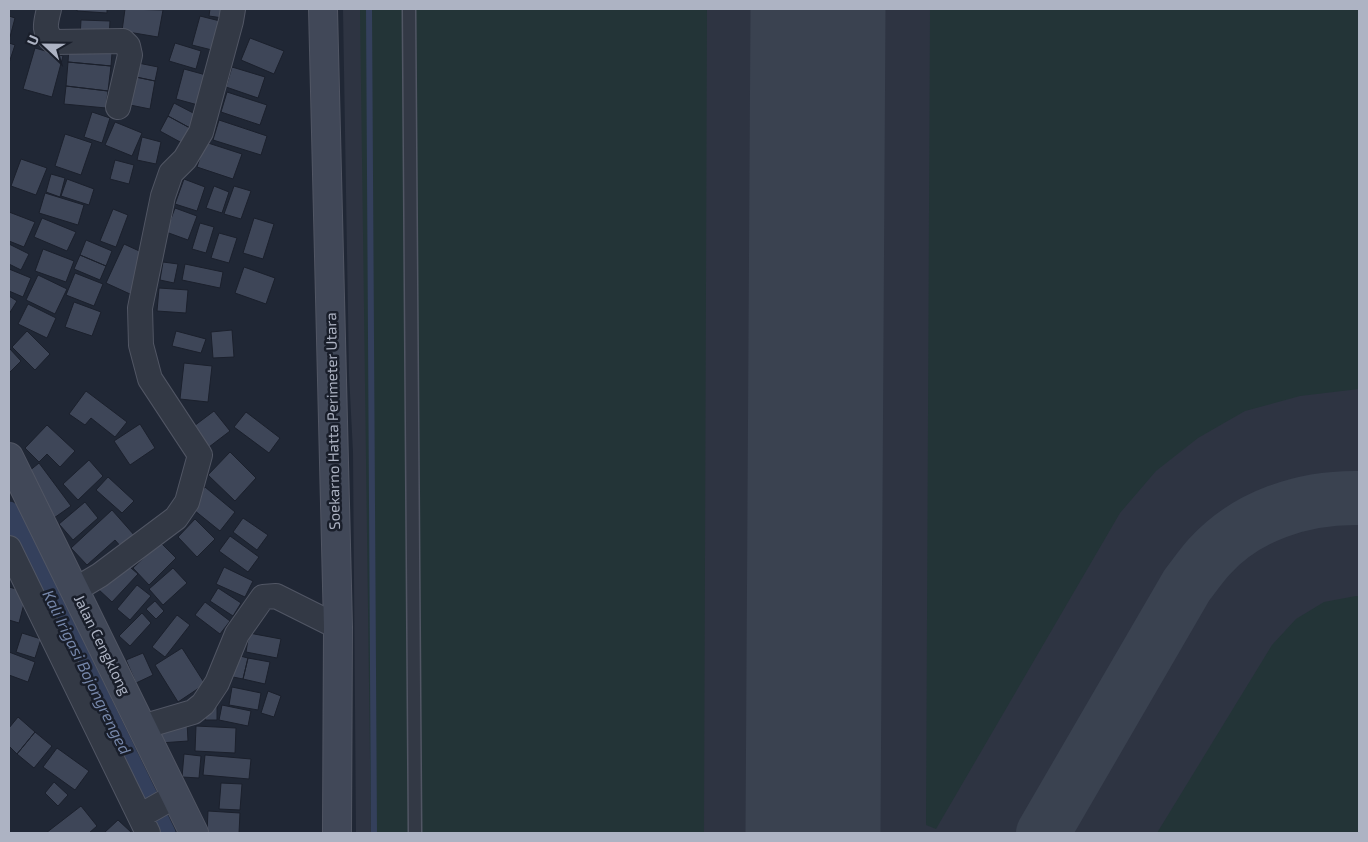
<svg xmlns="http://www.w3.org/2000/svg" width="1368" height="842" viewBox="0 0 1368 842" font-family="'Exo 2',sans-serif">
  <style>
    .airport { fill: #2e3442 }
    .green { fill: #233437 }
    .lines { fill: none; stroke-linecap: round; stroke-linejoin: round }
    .stream { stroke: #34405c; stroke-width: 6 }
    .canal { stroke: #34405c; stroke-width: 21 }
    .taxiway { stroke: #3a4250; stroke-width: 54 }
    .runway { stroke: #3a4250; stroke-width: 135 }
    .building { fill: #3e4658; stroke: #1b202c }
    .service-casing { stroke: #515664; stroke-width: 15 }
    .minor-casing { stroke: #515664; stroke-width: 26 }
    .secondary-casing { stroke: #515664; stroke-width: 30 }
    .service { stroke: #333945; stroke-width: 12 }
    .minor { stroke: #333945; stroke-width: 24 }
    .secondary { stroke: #414858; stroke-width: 28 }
    .labels { text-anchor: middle; stroke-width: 5; stroke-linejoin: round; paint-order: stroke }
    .street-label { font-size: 15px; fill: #adb3c3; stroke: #191e2a }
    .water-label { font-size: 16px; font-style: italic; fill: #7687aa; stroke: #191e2a }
  </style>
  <rect width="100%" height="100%" fill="#202735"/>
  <path class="airport" d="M343,9h1016v824h-1003l-3,-381 -4,-78z"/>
  <path class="green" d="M360,9h347l-3,824h-333z
    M930,9h429v380l-59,7 -55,15 -47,27 -42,33 -36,42 -184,316 -10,-4z
    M1356,596h3v237h-202l115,-188 24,-26 28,-17z"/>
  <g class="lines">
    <path class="stream" d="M369,9l5,824"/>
    <path class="canal" d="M9,512l156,321"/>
    <path class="taxiway" d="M1043,833l144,-248c7,-9 14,-19 22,-28 38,-42 95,-60 150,-59"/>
    <path class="runway" d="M813,833l5,-824"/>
  </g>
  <path class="building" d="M77,9h30v4l-30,-2z
    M125,9l38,1 -5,27 -36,-6z
    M210,9h15l-2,9 -14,-2z
    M9,16l6,2 -5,19h-1z
    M200,16l20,5 -8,29 -20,-5z
    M81,20l29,1 -1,18 -29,-2z
    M250,38l34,13 -10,23 -33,-14z
    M9,43l6,2 -6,18z
    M175,43l26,8 -5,18 -27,-8z
    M35,48l28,8 -11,41 -29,-8z
    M69,48l43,5 -1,13 -43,-4z
    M68,62l43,4 -3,25 -42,-5z
    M133,62l25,5 -3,14 -24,-5z
    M232,67l33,10 -7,21 -32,-11z
    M184,69l22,6 -8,30 -22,-6z
    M131,76l24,5 -5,28 -25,-5z
    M66,86l42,5 -2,17 -42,-4z
    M227,92l40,13 -7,20 -39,-13z
    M174,103l23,12 -7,13 -22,-12z
    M92,112l18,6 -8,25 -18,-6z
    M168,116l22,12 -8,15 -22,-12z
    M219,120l48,16 -6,19 -48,-15z
    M115,122l27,11 -10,23 -27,-11z
    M65,134l27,9 -11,32 -26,-9z
    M142,137l19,5 -5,22 -19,-4z
    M205,142l37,12 -9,25 -36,-12z
    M21,159l26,9 -11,27 -25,-9z
    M115,160l19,5 -5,19 -19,-5z
    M51,174l14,4 -5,19 -14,-5z
    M67,179l27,10 -5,16 -28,-9z
    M184,179l21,8 -8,24 -22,-7z
    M214,186l15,6 -7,21 -16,-5z
    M234,186l17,5 -10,28 -17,-5z
    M45,193l39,12 -6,20 -39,-12z
    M175,208l22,8 -9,24 -22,-8z
    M113,209l15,6 -12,32 -16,-6z
    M9,212l26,10 -11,25 -15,-6z
    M42,218l34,14 -9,19 -33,-14z
    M254,218l20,6 -11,35 -20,-6z
    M200,223l14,4 -8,26 -14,-4z
    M219,233l18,5 -8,25 -18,-5z
    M86,240l26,11 -6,15 -26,-11z
    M9,244l20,10 -8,16 -12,-6z
    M124,244l24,11 -18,39 -24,-11z
    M43,249l31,12 -8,21 -31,-11z
    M80,255l26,11 -6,14 -26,-11z
    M163,262l15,2 -4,19 -14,-3z
    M185,264l38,8 -3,16 -38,-8z
    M244,267l31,11 -9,26 -31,-11z
    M9,269l22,9 -8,19 -14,-6z
    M75,273l28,11 -9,22 -28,-11z
    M38,275l29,14 -12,25 -29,-14z
    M159,288l29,2 -2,23 -29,-2z
    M9,296l8,5 -8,13z
    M74,302l27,10 -9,24 -27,-9z
    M28,304l28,14 -9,20 -29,-14z
    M232,330l2,27 -21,1 -2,-26z
    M27,331l23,23 -15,16 -23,-23z
    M176,331l30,8 -5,14 -29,-7z
    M10,349l11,12 -12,12v-22z
    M184,363l28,3 -4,36 -28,-3z
    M86,391l41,31 -12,15 -24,-19 -6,7 -16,-11z
    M214,411l16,20 -21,16 -15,-21z
    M246,412l34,26 -11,15 -35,-26z
    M140,424l15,24 -25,17 -16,-24z
    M47,425l28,26 -15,16 -13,-13 -8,8 -14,-14z
    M230,452l26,26 -21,23 -27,-26z
    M89,460l14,16 -25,24 -15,-16z
    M39,463l32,43 -17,12 -31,-42z
    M108,477l26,24 -12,12 -26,-23z
    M205,487l30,25 -15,19 -31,-25z
    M85,502l13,16 -25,22 -14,-16z
    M112,510l23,26 -13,12 -7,-8 -28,25 -16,-17z
    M243,518l25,17 -11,15 -24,-18z
    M195,519l20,20 -18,18 -19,-20z
    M230,536l29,21 -11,15 -29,-21z
    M160,542l16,16 -27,27 -16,-17z
    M124,562l14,12 -26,28 -14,-13z
    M224,567l29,14 -8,16 -29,-13z
    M173,568l14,15 -24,22 -14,-16z
    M137,585l14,11 -21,24 -13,-11z
    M9,587l18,5 -8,31 -10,-3z
    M218,588l23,15 -8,13 -23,-15z
    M155,601l9,10 -8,8 -10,-10z
    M205,602l25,19 -10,13 -25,-19z
    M142,613l9,10 -21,23 -11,-10z
    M177,615l13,10 -25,32 -13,-10z
    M22,633l19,6 -6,19 -19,-6z
    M249,633l32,6 -4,19 -31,-6z
    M182,648l23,36 -27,18 -23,-37z
    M9,652l26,10 -7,20 -19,-7z
    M143,653l10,22 -17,8 -10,-23z
    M232,654l16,4 -5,21 -15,-3z
    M248,658l22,4 -5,22 -22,-5z
    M232,687l29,6 -3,17 -29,-5z
    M268,691l13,5 -7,21 -13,-4z
    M206,705h11v15h-12z
    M222,705l29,6 -3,15 -29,-6z
    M18,717l17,15 -18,22 -8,-8v-18z
    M187,722l1,19 -28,2 -1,-18z
    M196,726l40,2 -1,25 -40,-2z
    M35,732l17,14 -18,22 -17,-14z
    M57,748l32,23 -14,19 -32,-23z
    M184,754l17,2 -2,22 -17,-1z
    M205,755l46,4 -2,20 -46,-4z
    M54,782l14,13 -10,11 -13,-13z
    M221,783l21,1 -2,26 -21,-1z
    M81,806l16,20 -8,7h-43z
    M208,811l32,2 -1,20h-32z
    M118,820l14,13h-28z"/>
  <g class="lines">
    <defs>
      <path id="service" d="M409,9l6,824"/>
      <path id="minor" d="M49,9c-3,13 -7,23 5,33l69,-1 5,5 2,9 -12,52
        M9,548l139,285
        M75,590l25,-15 76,-57 11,-16 13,-47 -50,-76 -9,-34 -1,-37 23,-112 8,-23 14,-14 16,-27 30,-111 2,-12
        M142,727l51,-15 10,-8 14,-21 20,-49 26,-37 13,-1 62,31
        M140,816l35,-20"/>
      <path id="secondary" d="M323,9l15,618 -1,206
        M9,457l185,376"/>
    </defs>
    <use href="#service" class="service-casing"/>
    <use href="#minor" class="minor-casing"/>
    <use href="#secondary" class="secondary-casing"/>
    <use href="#service" class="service"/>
    <use href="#minor" class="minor"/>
    <use href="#secondary" class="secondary"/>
  </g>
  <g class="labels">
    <g class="street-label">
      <text transform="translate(333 421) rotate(-91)" y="5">Soekarno Hatta Perimeter Utara</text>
      <text transform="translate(102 645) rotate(64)" y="5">Jalan Cengklong</text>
    </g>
    <g class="water-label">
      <text transform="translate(87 672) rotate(64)" y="6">Kali Irigasi Bojongrenged</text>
    </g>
  </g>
  <rect width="1368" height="842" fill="none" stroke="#adb3c3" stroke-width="20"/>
  <g transform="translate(45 45) rotate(292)" stroke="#191e2a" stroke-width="4" paint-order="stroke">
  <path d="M0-4L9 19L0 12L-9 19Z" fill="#adb3c3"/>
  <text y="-8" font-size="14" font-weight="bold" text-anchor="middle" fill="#adb3c3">U</text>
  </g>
</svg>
